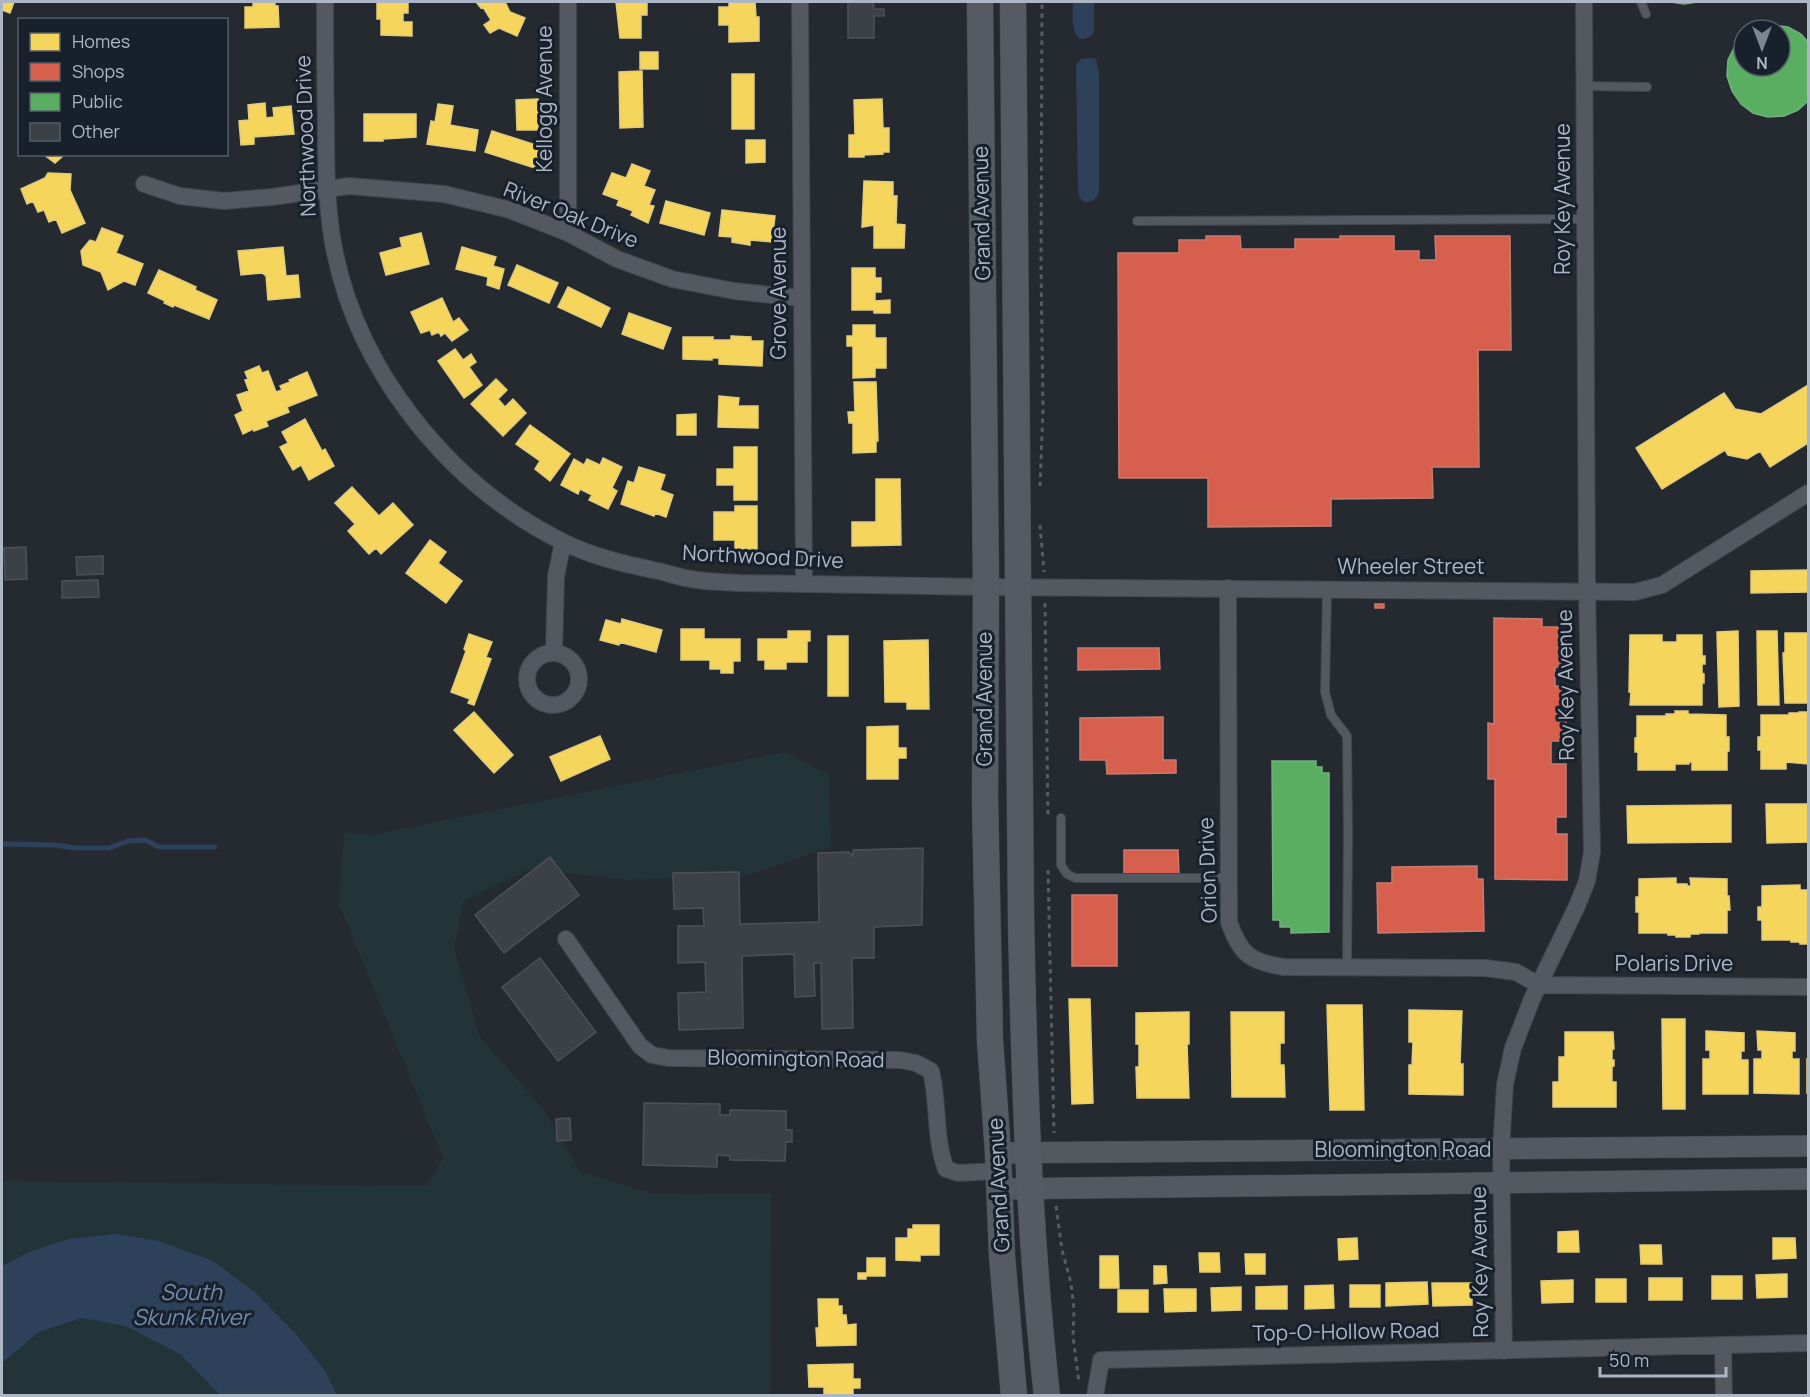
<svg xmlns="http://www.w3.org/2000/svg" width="1810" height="1397" viewBox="0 0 1810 1397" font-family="Manrope,sans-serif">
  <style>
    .green { fill: #223437 }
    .water { fill: #2e415a }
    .homes { fill: #f6d55c; stroke: #e0cc7c; stroke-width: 1.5 }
    .shops { fill: #d6604d; stroke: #c97a71; stroke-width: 1.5 }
    .public { fill: #5aae61; stroke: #73b07f; stroke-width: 1.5 }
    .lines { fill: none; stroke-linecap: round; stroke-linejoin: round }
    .stream { stroke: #2e415a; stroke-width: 5 }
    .building { fill: #3c4148; stroke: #4b515a; stroke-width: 1.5 }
    .service-casing { stroke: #41454b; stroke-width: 10 }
    .minor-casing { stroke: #41454b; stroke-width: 18 }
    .tertiary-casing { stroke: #41454b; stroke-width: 22 }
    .primary-casing { stroke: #42464e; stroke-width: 27 }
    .path { stroke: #565d64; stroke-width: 3; stroke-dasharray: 4.5 4.5; stroke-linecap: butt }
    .service { stroke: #545860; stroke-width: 8 }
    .minor { stroke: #545860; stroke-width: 16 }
    .tertiary { stroke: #545860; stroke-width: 21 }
    .primary { stroke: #565b63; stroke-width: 26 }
    .labels { text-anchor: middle; stroke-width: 6; stroke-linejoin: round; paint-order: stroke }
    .street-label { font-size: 21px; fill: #acb6c5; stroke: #18202c }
    .water-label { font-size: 22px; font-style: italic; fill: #738daf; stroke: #18202c }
  </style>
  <rect width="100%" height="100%" fill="#252a31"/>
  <path class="green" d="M784,752l45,23 2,72 -85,29 -118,4 -99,-11 -66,33 -9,46 26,89 64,73 36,62 71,21 120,1 -1,201h-433l-11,-23 -29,-37 -40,-41 -141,-60 -48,5 -39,13 -27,14v-85l424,5 17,-28 -104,-254 5,-72 27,3z
    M82,1318l43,8 55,28 40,41 -218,1v-33l37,-31z"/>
  <path class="water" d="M1073,2h21v30c-4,6 -7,7 -14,7 -10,-10 -7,-24 -7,-37z
    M1089,58l7,1 3,15v115c-1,10 -6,13 -15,13l-5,-5 -1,-7 -2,-125 5,-6z
    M116,1234l43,7 54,20 44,33 40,41 29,37 11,23h-117l-40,-41 -55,-28 -43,-8 -43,14 -37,31v-97l27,-14 39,-13z"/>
  <path class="homes" d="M2,2h12l-4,11 -8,-3z
    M253,2h22v4h3l1,21 -34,1v-21h8z
    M377,2h31v11h-5v9h9v14l-31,-1v-16h-4z
    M476,2h29l5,10 15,6 -8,18 -18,-8 -9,5 -6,-8 7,-5 -8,-13 -2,1z
    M616,2h31v13h-6v23h-21z
    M729,2h26l1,15h3v24l-30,1v-17h-10v-18h10z
    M640,52h18v17h-18z
    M642,71l1,56 -23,1 -1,-56z
    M732,74h22v55h-22z
    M538,99v31h-21l-1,-30z
    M882,99l1,29h6v24h-6v2l-19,1v2h-15v-22h6l-1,-35z
    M265,103l1,15 8,-1 -1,-9 18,-2 3,28 -40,3v7l-13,1 -2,-24 10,-1 -1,-15z
    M438,104l15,2 -3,19 28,5 -3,21 -48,-7 4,-23 4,1z
    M364,114h52v23l-33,2v2h-19z
    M492,131l50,16 -7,21 -50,-16z
    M746,140h19v22l-19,1z
    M43,154h22l-10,9z
    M632,164l18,7 -6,15 11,4 -6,15 5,1 -6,17 -17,-8 2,-4 -16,-6 2,-5 -16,-6 9,-21 14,5z
    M48,173l23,1 -1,16 15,33 -23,10 -6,-14 -7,3 -5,-12 -6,2 -5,-11 -6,3 -6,-15 24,-11z
    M864,181l29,1v14h4l-1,28 9,1 -1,23h-30v-23l-12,2z
    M666,201l44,12 -6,22 -44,-12z
    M722,210l53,6 -3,26 -22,-2v5l-18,-3v-5l-13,-1z
    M102,228l21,8 -7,17 27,11 -8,21 -11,-4 -16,9 -7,-18 -18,-7 -2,-14 9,-11 6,2z
    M421,233l8,31 -43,11 -6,-22 22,-6 -2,-9z
    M283,247l3,29 12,-1 2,22 -32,3 -2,-24 -4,-3 -21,2 -3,-24z
    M462,247l34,10 -3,9 11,3 -5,20 -12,-4 1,-8 -32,-8z
    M517,265l41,18 -9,20 -41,-18z
    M852,268h23v10h6v14h-6v9l15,-1v13h-16v-3h-22z
    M159,270l37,17 -1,3 22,10 -8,19 -35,-14 -1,2 -9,-4 1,-2 -17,-8z
    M568,287l42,21 -9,19 -43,-20z
    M442,298l11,24 6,-4 9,12 -16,11 -7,-8 -4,3 -2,-4 -7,3 -2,-5 -9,3 -10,-21z
    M629,313l42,15 -8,21 -41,-15z
    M853,325h22v13h11v30h-11v9l-22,1v-32h-6v-10h6z
    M731,336l20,1v4h12l-1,25 -43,-2v-6h-7v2l-29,-1v-22h30v3h18z
    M455,349l8,11 8,-6 5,8 -7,5 13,18 -18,13 -26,-37z
    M259,366l3,7 6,-2 8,21 6,-2 -2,-4 10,-4 -1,-2 18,-8 10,23 -30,12 2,5 -23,9 2,5 -14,5 -1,-2 -10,5 -8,-19 8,-4 -6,-16 12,-4 -4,-11 3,-1 -3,-7z
    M496,379l11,11 -9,9 7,8 8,-8 13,14 -23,23 -32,-32z
    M854,382h22l2,59h-2v11l-23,1v-30h-4l-1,-11h7z
    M1808,385v58l-38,24 -10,-16 -13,8 -19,-4 -3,-5 -63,39 -26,-41 88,-55 11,16 26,5z
    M719,396l20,2 -1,8h20v22l-40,-1z
    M696,414v21h-19v-20z
    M305,419l17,32 3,-2 9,17 -25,14 -8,-15 -8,5 -13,-23 8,-4 -6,-11z
    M530,425l40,29 -20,27 -15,-12 5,-8 -24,-17z
    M734,447h23v53h-23v-15h-17v-16h17z
    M603,458l19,9 -10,21 5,3 -9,18 -19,-9 3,-5 -12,-6 -2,5 -17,-9 13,-26 10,6 3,-6 13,6z
    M639,467l26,8 -5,15 13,5 -7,22 -11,-4 -1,3 -33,-12 7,-23 6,2z
    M876,479h24l1,66 -49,1v-24h24z
    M352,487l27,29 14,-13 20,22 -32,29 -5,-6 -7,6 -21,-23 7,-7 -20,-21z
    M735,506h22v43h-22v-9h-21v-28h21z
    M430,540l16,12 -8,11 24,18 -16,22 -40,-30z
    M1808,570v22l-57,1v-22z
    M622,619l40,11 -6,22 -37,-10v3l-19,-5 6,-20 15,4z
    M681,629h23v10h36v22h-7v12h-12v-4h-11v-9h-29z
    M788,631h22v10h-3v21h-21v7h-21v-9h-7v-21h30z
    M1738,631l1,75 -20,1 -2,-75z
    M1757,631h20l2,74h-21z
    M1785,633h23v70h-23l-2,-50h2z
    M469,634l23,8 -6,15 5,2 -17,46 -6,-2 2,-4 -19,-7 15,-41 -2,-2z
    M1630,635h32v7h15v-7h25v21h3v8h-3v9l2,1v9h-2v22h-72l1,-13h-2z
    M828,636h20v60h-20z
    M928,640l1,69h-22v-7h-22l-1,-61z
    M1675,711h13v3l38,1v22h3v14h-2v19h-35v-8h-3v2h-14v6h-37v-18h-3v-14h2v-22h29v-2h9z
    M474,712l39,43 -19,18 -40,-43z
    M1799,712h9v52l-22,-2v7h-25v-19h-3v-13h3v-22h28v-2h10z
    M898,726v22h8v10h-8v21h-31v-52z
    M600,736l10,23 -49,22 -11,-24z
    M1766,804h42v38l-41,1z
    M1731,805v37l-103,1 -1,-37z
    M1676,878v6h11v2h4l-1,-8 37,1v17h2l1,14h-3v23h-28v1h-9v3h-14v-2h-8v-2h-29v-21h-3v-15h3v-18z
    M1800,885v5h8v54h-8v-2h-9v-2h-29v-20h-4v-13h4v-21z
    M1069,999h21l3,104 -21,1z
    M1327,1005h35l2,105h-34z
    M1409,1010l53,1 -2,53h3v31l-54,-1v-29h3l1,-23h-4z
    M1189,1012v32h-2l2,54h-52l-1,-31h3v-23h-3v-31z
    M1231,1012h53v31h-4v22h4l1,32h-53z
    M1662,1019h23v90h-22z
    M1706,1031l38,2v18h-3v9h7v34h-45v-35h7v-9h-4z
    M1757,1031l38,2v18h-3v8h7v35l-45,-1v-34h8v-9h-4z
    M1565,1032h48l1,17h-2v11h2v6h-2v16h4v25h-63v-25h6v-25h6z
    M1807,1059h1v34h-1z
    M913,1225h26v30h-19v6l-24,-1v-22h12v-9h5z
    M1578,1231l1,21h-21v-20z
    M1357,1238l1,21 -19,1 -1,-21z
    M1773,1238h22l1,20 -23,1z
    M1640,1245h21l1,19h-21z
    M1199,1253h20l1,19h-20z
    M1245,1254h20v20h-19z
    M1100,1256h18l1,32h-19z
    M867,1258h18v18h-19v3h-8v-6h9z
    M1154,1266h12l1,17 -13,1z
    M1787,1274v23l-30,1 -1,-23z
    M1712,1276h30v23h-30z
    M1649,1278h33v22h-33z
    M1596,1279h30v23h-30z
    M1573,1280v22l-31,1 -1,-22z
    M1427,1282l1,22 -42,2v-23z
    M1432,1283h40v22l-39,1z
    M1333,1285l1,23 -29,1v-23z
    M1350,1285h30v22h-30z
    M1287,1286v23h-31v-22z
    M1241,1287v23l-29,1 -1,-23z
    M1164,1289h32v22l-31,1z
    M1118,1290h30v22h-30z
    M818,1299h20v7h4v9h4l1,10 9,-1v21l-39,1 -1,-18h3z
    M853,1364v15h7v9h-7v8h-29v-9h-15l-1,-22z"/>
  <path class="shops" d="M1206,236h34l1,13h54v-10h45v-3h54v15h25v9h17l-1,-24h75l1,114h-33l1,117h-47l1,31 -102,1v27l-123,1v-49h-89l-1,-225h61v-13h27z
    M1375,604h9v4h-9z
    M1494,618l48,1v8h16v11h8v29h-11v19h11v55h-15v23h15v53h-10v17h11v46l-72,-1v-100h-7v-56l6,1z
    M1078,648h81l1,21 -82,1z
    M1163,717v43h13v13l-69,1 -1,-14h-26v-42z
    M1124,850h54l1,26 -55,1z
    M1477,866v13h6l1,52 -106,2 -1,-50h15v-16z
    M1072,895h45v71h-45z"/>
  <path class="public" d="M1671,2h26l-13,2z
    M1773,25l15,2 13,7 7,8v59l-10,9 -14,6 -16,1 -15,-4 -12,-9 -9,-13 -5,-15 1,-16 7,-14 9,-10v30h36v-36h-26l5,-3z
    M1272,761h44v6h6v6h7v159l-38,1v-6h-11v-7h-7z"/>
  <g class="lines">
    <path class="stream" d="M2,844l52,1 23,3h32l19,-7 17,-1 14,7h56"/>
  </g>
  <path class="building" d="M848,2h25l1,7h10v7h-10v22h-26z
    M26,547l1,32 -22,1 -1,-32z
    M103,556v18l-26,1 -1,-18z
    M98,580l1,17 -37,1v-17z
    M923,848l-1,77 -48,2v31h-22l1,70 -31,1 -1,-66h-7l1,33 -20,1 -1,-43 -52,2 1,72 -64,2 -1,-37 28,-1 -1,-30 -27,1v-37h26l-1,-18 -29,1 -1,-36 66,-1 1,52 79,-2 -1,-69 31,-1 4,4v-6z
    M550,857l29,38 -75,58 -29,-38z
    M540,958l56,74 -38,29 -56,-74z
    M644,1103l76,1v11h10v-5l56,1v19h6v12h-6l-1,19 -55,-1v-4l-13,-1v12l-74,-2z
    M570,1118l1,22 -14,1 -1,-22z"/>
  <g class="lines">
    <defs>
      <path id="service" d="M1641,2l5,12
        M1585,86l62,1
        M1137,221l448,-2
        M1327,589l-2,103 6,23 16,21 1,99 -1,132
        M1061,818v47l6,9 8,4h154"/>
      <path id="minor" d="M325,2c0,39 0,78 1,118 0,39 0,78 6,117 21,130 115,247 231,305 30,15 62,22 95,29 13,3 26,8 40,9 13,2 27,2 41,3l247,4 649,5 27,-7 146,-92
        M568,2v231
        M800,2l4,582
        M144,184l36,12 44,5 48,-4 77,-11 95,8 66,16 58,23 49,26 55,20 62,12 67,7
        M1228,588l1,334c11,32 21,40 55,45l201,1 31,4 23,13 269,2
        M554,653l2,-77 7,-34
        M527 679a26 26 0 1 1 52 0a26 26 0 1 1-52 0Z
        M566,939l74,107 12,9 16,3 232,2 16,3 15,8c8,32 3,67 15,98l12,4 41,-2
        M1723,1345l1,51
        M1504,1351l-3,-201 4,-66 8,-36 19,-49 45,-93 10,-25 5,-29 -5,-262 -3,-588
        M1095,1396l6,-36 707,-17"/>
      <path id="tertiary" d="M998,1153l810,-7
        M999,1189l809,-10"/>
      <path id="primary" d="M980,2l6,585 -1,213 5,240 8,113 4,103 12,140
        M1013,2l8,914c3,160 8,320 26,480"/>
    </defs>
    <use href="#service" class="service-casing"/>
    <use href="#minor" class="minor-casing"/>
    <use href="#tertiary" class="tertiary-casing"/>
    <use href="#primary" class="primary-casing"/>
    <path class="path" d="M1040,486l3,-76 -2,-146 1,-262
      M1040,525l4,47
      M1045,603l3,212
      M1048,870l6,263
      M1056,1206l6,44 9,33 3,26 -1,27 6,47"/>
    <use href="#service" class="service"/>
    <use href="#minor" class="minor"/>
    <use href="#tertiary" class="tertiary"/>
    <use href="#primary" class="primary"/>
  </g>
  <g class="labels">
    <g class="street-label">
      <text transform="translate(545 99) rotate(-90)" y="7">Kellogg Avenue</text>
      <text transform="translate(306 136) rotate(-92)" y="7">Northwood Drive</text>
      <text transform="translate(1563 199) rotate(-90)" y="7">Roy Key Avenue</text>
      <text transform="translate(982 213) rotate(-91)" y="7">Grand Avenue</text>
      <text transform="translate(571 215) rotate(22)" y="7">River Oak Drive</text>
      <text transform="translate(779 293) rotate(-90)" y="7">Grove Avenue</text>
      <text transform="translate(763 557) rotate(3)" y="7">Northwood Drive</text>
      <text x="1411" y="574">Wheeler Street</text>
      <text transform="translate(1566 685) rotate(-91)" y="7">Roy Key Avenue</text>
      <text transform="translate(985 699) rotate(-90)" y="7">Grand Avenue</text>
      <text transform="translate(1208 870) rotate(-92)" y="7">Orion Drive</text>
      <text x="1674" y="971">Polaris Drive</text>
      <text transform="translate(796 1059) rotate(1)" y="7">Bloomington Road</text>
      <text x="1403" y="1157">Bloomington Road</text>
      <text transform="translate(999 1185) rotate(-93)" y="7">Grand Avenue</text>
      <text transform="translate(1480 1262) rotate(-91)" y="7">Roy Key Avenue</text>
      <text transform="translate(1346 1332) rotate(-1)" y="7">Top-O-Hollow Road</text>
    </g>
    <g class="water-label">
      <text x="191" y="1300">South<tspan x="191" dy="25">Skunk River</tspan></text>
    </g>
  </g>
  <rect width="1810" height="1397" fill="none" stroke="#acb6c5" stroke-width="6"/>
  <rect x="18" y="18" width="210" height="138" fill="#18202c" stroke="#535c69" stroke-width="1.5"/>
  <rect x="30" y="33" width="30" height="18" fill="#f6d55c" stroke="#535c69" stroke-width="1.5"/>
  <text x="72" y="48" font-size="18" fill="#acb6c5">Homes</text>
  <rect x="30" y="63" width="30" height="18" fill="#d6604d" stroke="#535c69" stroke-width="1.5"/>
  <text x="72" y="78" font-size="18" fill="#acb6c5">Shops</text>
  <rect x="30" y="93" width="30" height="18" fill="#5aae61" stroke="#535c69" stroke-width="1.5"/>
  <text x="72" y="108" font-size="18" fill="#acb6c5">Public</text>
  <rect x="30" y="123" width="30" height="18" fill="#3c4148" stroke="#535c69" stroke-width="1.5"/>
  <text x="72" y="138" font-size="18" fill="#acb6c5">Other</text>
  <g transform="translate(1762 48) rotate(180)"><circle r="28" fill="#18202c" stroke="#535c69" stroke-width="1.5"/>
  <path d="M0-4.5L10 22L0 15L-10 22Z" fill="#7d8591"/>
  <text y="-9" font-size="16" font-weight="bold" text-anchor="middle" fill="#acb6c5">N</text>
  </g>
  <path d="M1600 1367v9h126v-9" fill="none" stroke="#acb6c5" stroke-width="3"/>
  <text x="1609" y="1367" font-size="18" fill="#acb6c5" stroke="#18202c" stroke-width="4.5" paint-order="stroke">50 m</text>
</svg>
